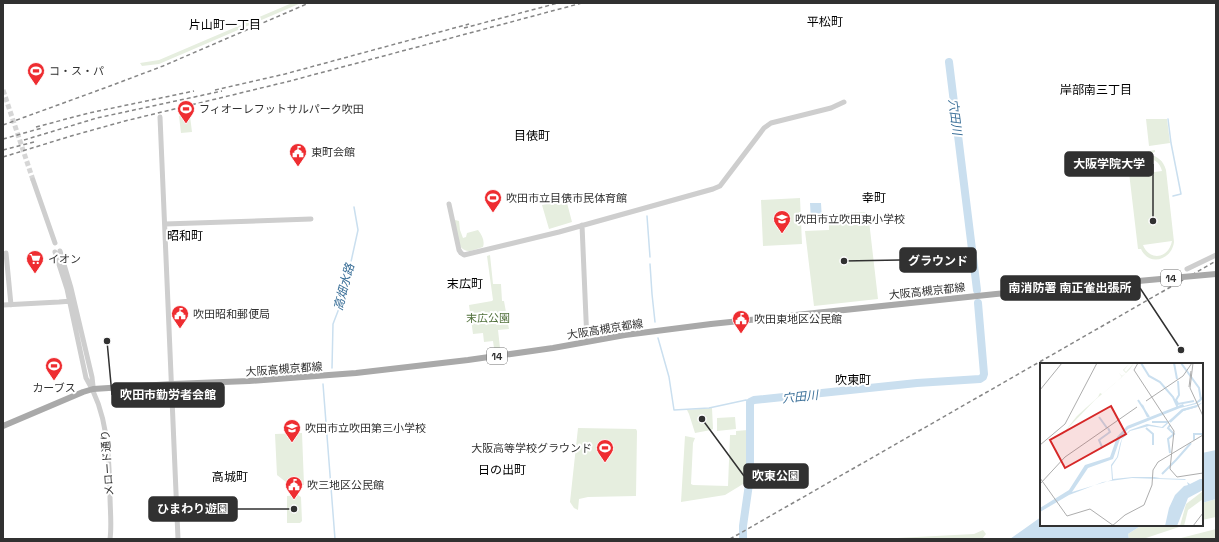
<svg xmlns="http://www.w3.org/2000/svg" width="1219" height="542" viewBox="0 0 1219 542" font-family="'Space Grotesk','Noto Sans JP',sans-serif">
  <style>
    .green { fill: #e6eedf; fill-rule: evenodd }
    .water { fill: #cadfef }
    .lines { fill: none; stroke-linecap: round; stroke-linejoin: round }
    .stream { stroke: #cadfef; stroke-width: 1.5 }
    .river { stroke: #cadfef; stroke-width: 8 }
    .tertiary-tunnel { stroke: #d6d6d6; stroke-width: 5; stroke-dasharray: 5 2.5; stroke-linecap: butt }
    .tertiary { stroke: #cecece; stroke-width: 5 }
    .primary { stroke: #a9a9a9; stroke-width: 6 }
    .rail { stroke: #868686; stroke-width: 1.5; stroke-dasharray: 4 3; stroke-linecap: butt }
    .primary-bridge { stroke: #a9a9a9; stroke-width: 6 }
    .labels { text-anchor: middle; stroke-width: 4; stroke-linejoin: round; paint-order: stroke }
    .shield { fill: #fff; stroke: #6f6f6f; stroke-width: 1 }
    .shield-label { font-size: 10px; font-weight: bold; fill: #313131 }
    .poi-label { font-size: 11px; fill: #313131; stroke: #fff; text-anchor: start }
    .street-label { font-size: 11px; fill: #313131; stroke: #fff }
    .park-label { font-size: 11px; fill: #51703b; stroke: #fff }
    .neighbourhood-label { font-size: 12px; fill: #000; stroke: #fff }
    .water-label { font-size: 12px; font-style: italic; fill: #3a6f98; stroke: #fff }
    .inset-river { fill: none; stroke: #cadfef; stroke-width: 2 }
    .inset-road { fill: none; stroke: #adadad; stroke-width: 1 }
    .view { fill: #d62828; fill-opacity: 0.15; stroke: #d62828; stroke-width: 2 }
    .inset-edge { fill: none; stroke: #313131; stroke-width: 2 }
    .leader { fill: none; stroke: #313131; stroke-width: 1.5 }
    .callout-dot { fill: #313131; stroke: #fff; stroke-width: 1.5 }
    .callout { fill: #313131; stroke: #313131; stroke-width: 1.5 }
    .callout-label { font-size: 12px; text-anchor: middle; font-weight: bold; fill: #fff }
  </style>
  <rect width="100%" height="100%" fill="#fff"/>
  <path class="green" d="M292,3h9l-142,61 -17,2 -2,-3 19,-3z
    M179,116h11l2,16 -11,1z
    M1146,119h21l3,24 -21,3z
    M1155,150v2l-6,2c9,3 14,6 17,16l8,72c-2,18 -25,25 -33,7h-3l-10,-85 3,-1 1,1c6,-9 12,-12 23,-14zM1148,158c8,2 12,5 14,13l-29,4c0,-10 6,-16 15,-17zM1172,241c-3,17 -22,21 -29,4z
    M800,198l2,46 -39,2 -2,-46z
    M566,199l6,23 -23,7 -7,-24z
    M868,212l10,87 -64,7 -9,-75 24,-1v-16z
    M452,220h3l4,1 1,9 3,8 3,-1 1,-4 11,-3c4,5 7,11 5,17 -4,1 -8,3 -13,4 -14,1 -15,-21 -18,-31z
    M490,255l3,29h8l1,17h2l5,28 -11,1 2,18h-6l-1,-7 -9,1 -1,-9 -10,1 -4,-29 23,-4 1,-1 -6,-44z
    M712,408l1,21 -2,1 -16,3 -6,-19 -2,-4z
    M735,417l1,12 -19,2v-13z
    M578,428l58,1 1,2 -1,65 -48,1 -9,2 -1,11 -4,-2 -4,-6z
    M748,430v51l-23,14 -44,7 4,-66 10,2 -2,5 -2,41 2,1 35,1 2,-51h6v-4z
    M302,433l2,52 -13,1 -14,-11 -2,-41z
    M298,495l3,2 1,24 -2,2h-13v-27z
    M1216,499v18l-14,3v-17z
    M1142,525h43l-42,14h-14l-1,-5z
    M1216,529v10h-37l2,-1z
    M983,530l3,4 -4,5h-85v-1l77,-4z"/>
  <path class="water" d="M810,203h11l1,17 -11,1z
    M1216,450v49l-14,4v-50z
    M1041,517v8h101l-14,9 1,5h-119z"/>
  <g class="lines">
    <path class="stream" d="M1168,119l3,24 10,51 -8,2
      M647,216l3,41
      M650,264l2,30 3,28
      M658,338l11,39 5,33 35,-2 37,-8 4,2
      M332,368l1,-44 10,-26 15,-68 -4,-23
      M323,384l12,155"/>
    <path class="river" d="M949,62l28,228
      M743,539v-13l7,-49v-75l4,-2 163,-17 63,-4 3,-2 1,-3 -6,-71"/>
    <path class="tertiary-tunnel" d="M3,90l30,90"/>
    <path class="tertiary" d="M160,117l18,422
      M33,180l22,63
      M449,204l10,46 2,3 3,2 95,-23 154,-43 7,-3 44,-58 7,-5 60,-15 13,-6
      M165,224l146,-5
      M582,225l5,117
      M60,251l11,37 21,89 1,9
      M55,252l12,37 19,89c22,35 23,78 24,117 0,15 2,30 0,44
      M6,253l5,52
      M1187,269l29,-14
      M3,305l56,-3 13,-1"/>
    <path class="primary" d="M3,426l80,-34 10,-3 79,-5 77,-3 107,-8 112,-13 85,-12 72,-13 86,-11 285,-30 131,-12"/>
    <path class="rail" d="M464,28l94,-25
      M215,90l70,-16 184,-50
      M3,125l107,-39 53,-20 146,-63
      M36,127l53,-14 105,-22
      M3,139l39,-11
      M24,140l73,-22 125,-27
      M3,150l31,-8
      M3,157l68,-21 54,-15 165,-40 292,-78
      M730,539l486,-278"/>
    <path class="primary-bridge" d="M1127,282l89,-8"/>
  </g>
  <defs>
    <symbol id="stadium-pin" viewBox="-11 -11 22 30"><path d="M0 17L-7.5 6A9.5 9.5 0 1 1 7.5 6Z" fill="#ee2d31" stroke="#fff"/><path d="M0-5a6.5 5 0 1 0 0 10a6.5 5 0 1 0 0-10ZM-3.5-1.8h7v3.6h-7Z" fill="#fff"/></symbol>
    <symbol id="civic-pin" viewBox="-11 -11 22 30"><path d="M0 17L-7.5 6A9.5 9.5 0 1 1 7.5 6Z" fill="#ee2d31" stroke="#fff"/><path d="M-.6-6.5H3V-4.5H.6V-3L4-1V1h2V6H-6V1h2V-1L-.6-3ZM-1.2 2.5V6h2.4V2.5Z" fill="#fff"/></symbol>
    <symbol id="school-pin" viewBox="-11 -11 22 30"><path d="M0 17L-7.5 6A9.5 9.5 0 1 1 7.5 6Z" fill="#ee2d31" stroke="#fff"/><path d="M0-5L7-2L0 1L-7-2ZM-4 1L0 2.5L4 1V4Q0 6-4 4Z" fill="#fff"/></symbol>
    <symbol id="supermarket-pin" viewBox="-11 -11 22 30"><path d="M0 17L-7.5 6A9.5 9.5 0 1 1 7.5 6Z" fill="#ee2d31" stroke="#fff"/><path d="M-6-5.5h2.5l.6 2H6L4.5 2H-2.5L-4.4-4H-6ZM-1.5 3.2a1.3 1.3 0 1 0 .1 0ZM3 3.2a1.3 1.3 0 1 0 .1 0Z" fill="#fff"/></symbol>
  </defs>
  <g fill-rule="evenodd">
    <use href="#stadium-pin" x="26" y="61" width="20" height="27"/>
    <use href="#stadium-pin" x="176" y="99" width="20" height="27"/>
    <use href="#civic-pin" x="288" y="142" width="20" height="27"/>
    <use href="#stadium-pin" x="483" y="188" width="20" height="27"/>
    <use href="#school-pin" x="772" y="209" width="20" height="27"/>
    <use href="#supermarket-pin" x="25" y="249" width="20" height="27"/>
    <use href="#civic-pin" x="170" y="304" width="20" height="27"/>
    <use href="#civic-pin" x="731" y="309" width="20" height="27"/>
    <use href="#stadium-pin" x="44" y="356" width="20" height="27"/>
    <use href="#school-pin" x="282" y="418" width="20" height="27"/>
    <use href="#stadium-pin" x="595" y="438" width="20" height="27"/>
    <use href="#civic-pin" x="284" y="475" width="20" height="27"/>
  </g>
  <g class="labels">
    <g class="shield">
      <rect x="1161" y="270" width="20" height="16" rx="3"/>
      <rect x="487" y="348" width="20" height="16" rx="3"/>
    </g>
    <g class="shield-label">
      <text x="1171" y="282">14</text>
      <text x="497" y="360">14</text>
    </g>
    <g class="poi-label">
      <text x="49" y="75">コ・ス・パ</text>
      <text x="199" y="113">フィオーレフットサルパーク吹田</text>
      <text x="311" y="156">東町会館</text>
      <text x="506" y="202">吹田市立目俵市民体育館</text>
      <text x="795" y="223">吹田市立吹田東小学校</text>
      <text x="48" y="263">イオン</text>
      <text x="193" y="318">吹田昭和郵便局</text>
      <text x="754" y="323">吹田東地区公民館</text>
      <text x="54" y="392" text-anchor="middle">カーブス</text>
      <text x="305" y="432">吹田市立吹田第三小学校</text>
      <text x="592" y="452" text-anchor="end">大阪高等学校グラウンド</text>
      <text x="307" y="489">吹三地区公民館</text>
    </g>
    <g class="street-label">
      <text transform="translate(927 291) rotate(-6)" y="4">大阪高槻京都線</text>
      <text transform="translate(605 329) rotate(-9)" y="4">大阪高槻京都線</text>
      <text transform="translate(284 369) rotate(-4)" y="4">大阪高槻京都線</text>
      <text transform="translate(107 463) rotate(-94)" y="4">メロード通り</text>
    </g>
    <g class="park-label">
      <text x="488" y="322">末広公園</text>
    </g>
    <g class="neighbourhood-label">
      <text x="825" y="26">平松町</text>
      <text x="225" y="29">片山町一丁目</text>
      <text x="1096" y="94">岸部南三丁目</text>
      <text x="532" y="140">目俵町</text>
      <text x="874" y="202">幸町</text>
      <text x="185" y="240">昭和町</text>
      <text x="465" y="288">末広町</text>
      <text x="853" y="384">吹東町</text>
      <text x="502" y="474">日の出町</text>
      <text x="230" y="481">高城町</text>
    </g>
    <g class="water-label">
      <text transform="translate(955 117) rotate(83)" y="4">穴田川</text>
      <text transform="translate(344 287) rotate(-75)" y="4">高畑水路</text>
      <text transform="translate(800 397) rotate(-6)" y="4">穴田川</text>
    </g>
  </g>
  <g transform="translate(1040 363)">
    <rect width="163" height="163" fill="#fff"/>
    <path d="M94,0l-4,6 -4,4 -12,11 -19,16 -26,27 -10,12 -1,1 19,-24 21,-19 2,-4 2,1 20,-17 -3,-4 3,3 4,-3 -3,-3 -2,2 8,-8 -5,6 2,2zM163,128v8l-15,11 -4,16h-4l6,-22z" fill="#e6eedf"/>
    <path d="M163,33l-2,5 -5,3 -16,4 -52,21 -8,10 -7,20 -25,9 -16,24 40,-12 -1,-15 6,-8 3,-13 2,-6 8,-8 17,-6 15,3 20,-18 13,-3 8,-4 -6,5 -17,5 -17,16 -14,-2 -19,5 -8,8 -4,18 -6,9 1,13 20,-2h27l-6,1 31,1 1,1 -54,-2 -29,4 -34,13 -29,17v-4l29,-18 16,-25 25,-8 7,-20 10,-11 56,-22 1,2 11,-3zM160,116h3v11l-15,8 -11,28h-12l4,-18 6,-13 9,-9 4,-1 -1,-3 3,2z" fill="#cadfef"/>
    <path class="inset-river" d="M101,0l8,13 11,6 13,15 5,11M134,0l3,16M141,0l18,25 2,12M138,18l1,14 -3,5 2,4 16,-3M98,37l11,17M102,42l6,12M59,54l8,11M112,59h15M130,59l13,-12 14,-4M130,62l-2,3 6,6 -6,5 2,14M106,65l7,6v11M154,77v-6h8M62,84l-3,-7 11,-8 -2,-4M136,97l15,-17M122,111l14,-14"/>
    <path class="inset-road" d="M98,0l-4,7 40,61 -4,38 7,8 26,-4M153,0l-3,25 13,28M149,24l2,-16M0,27l22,-27M106,38l37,-25 9,-13M0,82l25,-21 32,-61M0,115l27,38M0,121l25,-27 72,-50M27,153l23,-7 24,17M72,163l13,-11 19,-10 8,-20 1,-15 5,-8 45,-27M153,163l10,-13"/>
    <path class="view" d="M71,43l15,28 -61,34 -15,-28z"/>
    <rect width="163" height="163" class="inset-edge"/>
  </g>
  <path class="leader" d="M1153 221L1153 164M844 261L900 260M1181 350L1140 288M107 341L112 395M702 419L744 476M294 509L237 509"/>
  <g class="callout-dot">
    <circle cx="1153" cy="221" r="4"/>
    <circle cx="844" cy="261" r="4"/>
    <circle cx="1181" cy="350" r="4"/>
    <circle cx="107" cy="341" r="4"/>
    <circle cx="702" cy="419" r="4"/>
    <circle cx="294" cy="509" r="4"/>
  </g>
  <g class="callout">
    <rect x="1065" y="152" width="88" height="24" rx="4"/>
    <rect x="900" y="248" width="76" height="24" rx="4"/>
    <rect x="1001" y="276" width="139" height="24" rx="4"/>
    <rect x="112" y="383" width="112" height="24" rx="4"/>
    <rect x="744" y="464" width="64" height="24" rx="4"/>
    <rect x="149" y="497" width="88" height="24" rx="4"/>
  </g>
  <g class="callout-label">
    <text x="1109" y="168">大阪学院大学</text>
    <text x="938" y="265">グラウンド</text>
    <text x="1070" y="292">南消防署 南正雀出張所</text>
    <text x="168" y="399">吹田市勤労者会館</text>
    <text x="776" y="480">吹東公園</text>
    <text x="193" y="513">ひまわり遊園</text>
  </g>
  <rect width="1219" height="542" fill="none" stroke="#313131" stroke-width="8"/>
</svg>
